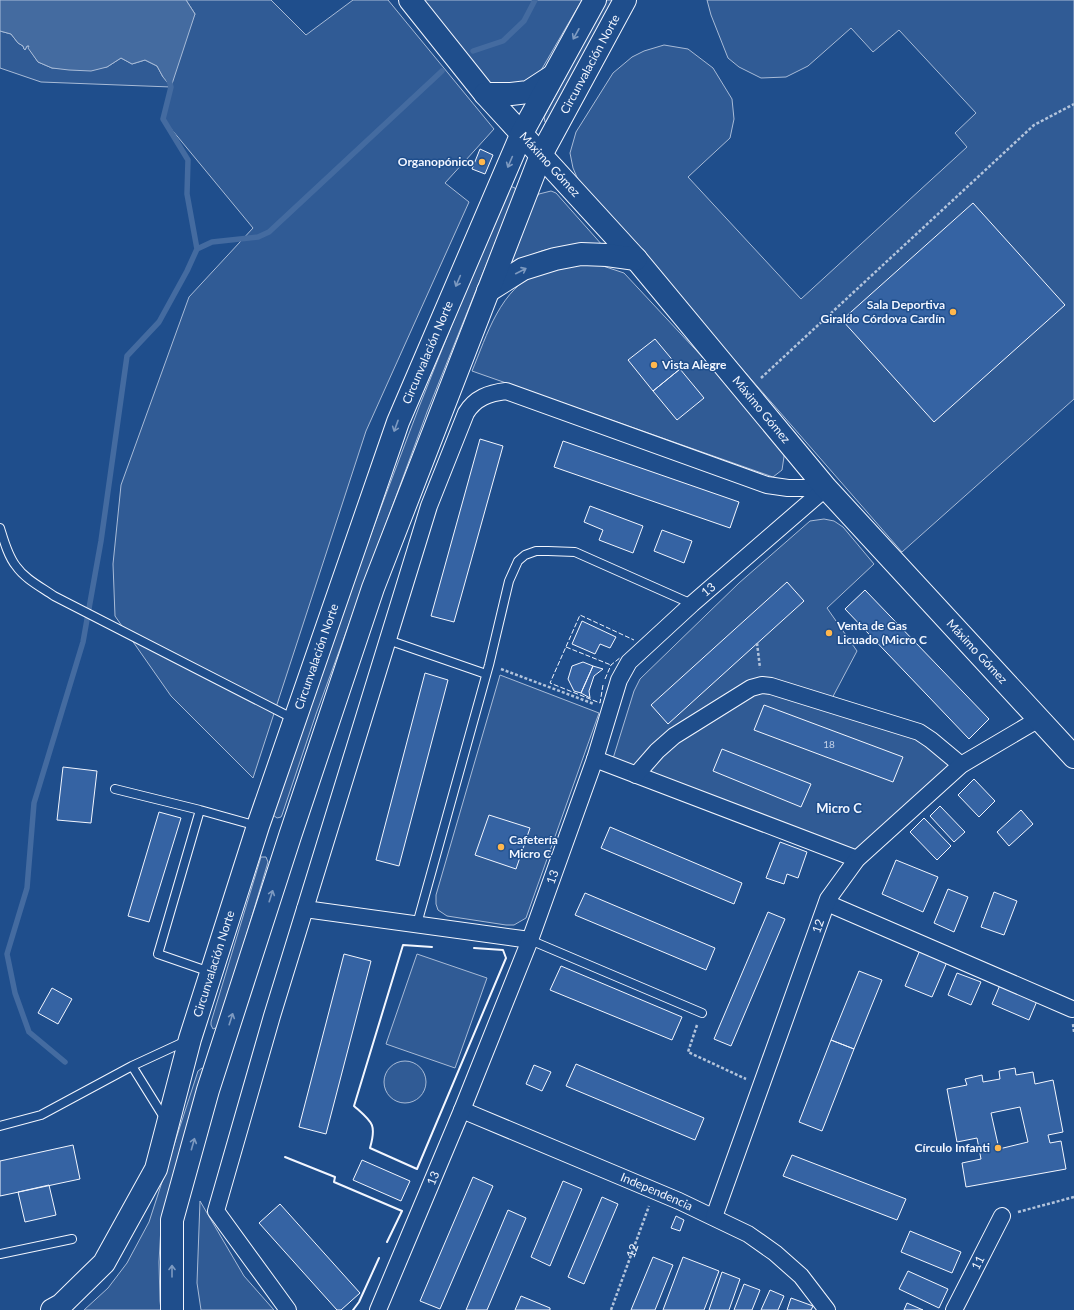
<svg xmlns="http://www.w3.org/2000/svg" width="1074" height="1310" viewBox="0 0 1074 1310" font-family="Lato,sans-serif">
  <style>
    .green { fill: #305b95; stroke: #a8bbd7 }
    .water { fill: #446ba0; stroke: #a8bbd7 }
    .lines { fill: none; stroke-linecap: round; stroke-linejoin: round }
    .stream { stroke: #446ba0; stroke-width: 5.5 }
    .building { fill: #3563a3; stroke: #f2f6ff; fill-rule: evenodd }
    .lane-casing { stroke: #f2f6ff; stroke-width: 10 }
    .street-casing { stroke: #f2f6ff; stroke-width: 18 }
    .secondary-casing { stroke: #f2f6ff; stroke-width: 24 }
    .highway-casing { stroke: #f2f6ff; stroke-width: 24 }
    .path { stroke: #b3c4dc; stroke-width: 2.5; stroke-dasharray: 3 2; stroke-linecap: butt }
    .lane { stroke: #1f4e8c; stroke-width: 8 }
    .street { stroke: #1f4e8c; stroke-width: 16 }
    .secondary { stroke: #1f4e8c; stroke-width: 22 }
    .highway { stroke: #1f4e8c; stroke-width: 22 }
    .fence { stroke: #f2f6ff; stroke-width: 1; stroke-dasharray: 5 2; stroke-linecap: butt }
    .wall { stroke: #f2f6ff; stroke-width: 2 }
    .oneway { stroke: #7e9ac0 }
    .poi-dot { fill: #ffb74d; stroke: #1f4e8c; stroke-width: 1.5 }
    .labels { text-anchor: middle; stroke-width: 3; stroke-linejoin: round; paint-order: stroke }
    .number-label { font-size: 10px; fill: #c3d1e8 }
    .street-label { font-size: 12px; fill: #f2f6ff; stroke: #1f4e8c }
    .poi-label { font-size: 12px; font-weight: bold; fill: #f2f6ff; stroke: #1f4e8c; text-anchor: end }
    .neighbourhood-label { font-size: 13px; font-weight: bold; fill: #f2f6ff; stroke: #1f4e8c }
  </style>
  <rect width="100%" height="100%" fill="#1f4e8c"/>
  <path class="green" d="M186,0h85l35,35 47,-35h35l106,129 -49,54 24,19 -103,229 -113,347 -82,-82 -56,-80 -2,-52 8,-79 68,-188 64,-69 -90,-109 8,-32 -130,-5 -41,-14v-37l11,3 7,9 5,3 1,3 1,1 2,-4h2l2,6 1,1 6,9 14,6 55,-1 14,-9 11,6 13,-4 12,6 6,11 32,-63z
    M421,0h161l-46,79 -15,7 -35,1z
    M607,0h9l-67,122h-4l-1,-5z
    M707,0h367v399l-172,153 -323,-370 -6,-14 -3,-15 6,-21 37,-59 19,-16 12,-6 20,-6 24,4 25,19 19,31 2,20 -4,19 -42,39 113,122 166,-152 -12,-14 21,-20 -77,-83 -26,22 -22,-24 -43,38 -22,11 -25,1 -22,-11 -11,-9 -17,-43z
    M510,186l5,2 1,3 -89,221 -111,302 -34,101 -1,2 -4,1 -4,-3 65,-194 81,-214 88,-220z
    M551,191l5,2 47,53c-23,1 -48,-2 -69,8 -8,5 -16,10 -25,15l26,-70 4,-5z
    M577,265h23l24,8 126,135 35,42 -3,20 -9,7 -301,-106c15,-36 28,-83 68,-99 11,-4 25,-5 37,-7z
    M824,519l10,2 9,6 31,37 -47,44 30,43 -28,53 90,28 42,33 -104,94 -246,-94 23,-74 6,-12 99,-96 71,-62z
    M500,675l99,38 -73,205 -12,7h-8l-59,-9 -9,-6 -2,-6v-9z
    M261,857h5l2,5 -48,162 -2,3 -5,2 -2,-4v-3z
    M417,954l70,24 -32,90 -69,-24z
    M384 1082a21 21 0 1 1 42 0a21 21 0 1 1-42 0Z
    M202,1068l4,2 -45,156 -2,36 1,39 1,9h-77l24,-22 19,-25 22,-41 49,-151z
    M200,1201l44,75 30,34h-73l-4,-27z"/>
  <path class="water" d="M0,0h186l9,14 -24,73 -8,-10 -6,-11 -12,-6 -13,4 -11,-6 -14,9 -16,4 -22,-1 -17,-2 -14,-6 -10,-14 1,-2h-2l-2,4 -1,-1 -1,-3 -5,-3 -7,-9 -11,-3z"/>
  <g class="lines">
    <path class="stream" d="M473,51l30,-10 21,-20 11,-21
      M197,249l15,-7 46,-5 11,-5 173,-161
      M65,1062l-36,-30 -14,-39 -8,-39 20,-66 7,-85 49,-161 18,-101 26,-185 32,-34 28,-51 10,-22 -10,-55 1,-34 -25,-41 8,-32 -2,-7"/>
  </g>
  <path class="building" d="M480,149l13,6 -8,19 -13,-5z
    M973,203l92,102 -131,117 -92,-102z
    M655,339l25,30 -27,22 -25,-31z
    M680,369l24,29 -27,22 -24,-29z
    M480,439l23,7 -49,176 -23,-6z
    M563,441l176,61 -9,26 -176,-61z
    M590,506l53,20 -10,27 -34,-13 4,-10 -19,-8z
    M662,530l30,11 -8,22 -30,-12z
    M787,582l17,19 -136,123 -17,-19z
    M865,590l124,129 -20,20 -124,-130z
    M582,621l34,16 -6,11 -10,-4 -5,10 -23,-10z
    M583,662l10,4 -12,27 -7,-2 -6,-12 4,-13z
    M593,666l10,3 -9,7 -5,15 1,7 -9,-5z
    M425,673l23,7 -49,186 -23,-6z
    M764,705l139,52 -10,25 -139,-52z
    M722,749l89,35 -10,23 -88,-36z
    M63,767l34,4 -6,52 -34,-3z
    M974,779l21,22 -16,16 -21,-22z
    M940,806l25,26 -11,10 -24,-26z
    M1021,810l12,14 -24,22 -12,-14z
    M159,812l22,6 -32,104 -21,-6z
    M489,815l41,13 -14,41 -41,-14z
    M924,818l27,28 -14,14 -27,-28z
    M610,827l132,56 -8,21 -133,-56z
    M780,842l27,10 -9,26 -11,-4 -3,10 -18,-6z
    M896,860l42,17 -15,35 -41,-18z
    M948,889l20,8 -14,35 -20,-9z
    M994,892l23,9 -13,34 -23,-8z
    M585,893l130,55 -9,22 -131,-55z
    M768,912l17,7 -54,127 -17,-7z
    M920,950l27,12 -15,35 -27,-11z
    M344,954l27,7 -45,173 -27,-7z
    M561,966l121,51 -10,23 -122,-50z
    M859,971l23,9 -28,69 -23,-9z
    M957,973l24,9 -10,23 -23,-10z
    M1000,985l37,16 -8,19 -37,-16z
    M52,988l20,11 -14,25 -20,-11z
    M831,1040l23,9 -32,82 -23,-9z
    M576,1064l128,54 -9,22 -129,-54z
    M534,1065l17,7 -9,19 -16,-7z
    M1015,1068l1,7 17,-3 2,12 18,-4 10,52 -15,3 2,8 11,-2 5,28 -100,18 -4,-24 19,-4 -4,-21 -20,4 -10,-53 20,-4 -2,-6 17,-4 1,7 17,-3 -1,-8zM1020,1107l8,35 -29,7 -8,-36z
    M73,1145l7,34 -80,17v-35z
    M792,1155l114,44 -9,21 -114,-44z
    M362,1160l48,21 -9,20 -48,-21z
    M473,1177l20,9 -53,123 -20,-8z
    M563,1181l19,8 -32,77 -19,-9z
    M49,1185l7,30 -31,7 -7,-30z
    M602,1197l16,7 -34,80 -16,-7z
    M280,1204l80,89 -19,17h-4l-78,-87z
    M508,1210l18,8 -39,92h-21z
    M676,1216l8,4 -4,11 -9,-3z
    M910,1231l51,21 -9,21 -51,-21z
    M653,1257l20,8 -18,45h-24z
    M683,1257l36,14 -15,39h-41z
    M908,1271l40,18 -9,19 -40,-19z
    M722,1272l18,7 -11,31h-20z
    M744,1284l16,6 -8,20h-18z
    M770,1290l14,6 -6,14h-17z
    M521,1296l29,12v2h-35z
    M791,1298l22,8 -2,4h-24z
    M907,1303l16,7h-19z"/>
  <g class="lines">
    <defs>
      <path id="lane" d="M0,528c4,13 8,28 16,38 9,13 25,21 38,30l240,123
        M388,640l98,34
        M115,789l85,21 57,16
        M200,810l-42,144 52,18
        M417,924l72,-259 20,-84 9,-20 7,-6 11,-4h12l27,1 117,52
        M530,940l172,73
        M132,1066l33,53
        M0,1126l41,-11 91,-49 54,-25
        M0,1254l72,-15"/>
      <g id="street">
        <path d="M595,759l262,100"/>
        <path d="M636,775l21,-24 17,-15 77,-48 11,-3 9,1 148,46 12,8 30,25"/>
        <path d="M827,903l245,106"/>
        <path d="M305,909l225,31"/>
        <path id="s2" d="M462,1110l217,91 69,33 27,19 26,23 26,34"/>
        <path id="s3" d="M714,1217l114,-318 29,-40 104,-94 78,-46"/>
        <path d="M288,1310l-72,-99 56,-195 157,-510 37,-93c9,-15 23,-20 40,-22l261,94 21,3h38"/>
        <path id="s4" d="M378,1310l84,-200 68,-170 65,-181 24,-79 10,-18 63,-58 134,-116"/>
        <path id="s5" d="M954,1310l48,-94"/>
      </g>
      <g id="secondary">
        <path id="s6" d="M410,0l75,94 151,165 190,229 248,269"/>
      </g>
      <g id="highway">
        <path d="M485,94h26l17,-2 23,-15"/>
        <path d="M488,291l35,-22 32,-10 26,-5 26,1 29,4"/>
        <path id="s7" d="M52,1310l9,-5 43,-42 52,-94 34,-130 68,-213 140,-404 124,-289 73,-133"/>
        <path id="s8" d="M172,1310v-90l36,-130 82,-254 83,-248 168,-433 84,-155"/>
      </g>
    </defs>
    <use href="#lane" class="lane-casing"/>
    <use href="#street" class="street-casing"/>
    <use href="#secondary" class="secondary-casing"/>
    <use href="#highway" class="highway-casing"/>
    <g class="path">
      <path d="M761,378l273,-253 40,-21"/>
      <path d="M757,643l3,25"/>
      <path d="M501,669l93,35"/>
      <path d="M1073,1024l1,8"/>
      <path d="M697,1025l-9,27 58,27"/>
      <path d="M1018,1212l56,-15"/>
      <path id="s1" d="M611,1310l38,-104"/>
    </g>
    <use href="#lane" class="lane"/>
    <use href="#street" class="street"/>
    <use href="#secondary" class="secondary"/>
    <use href="#highway" class="highway"/>
    <path class="fence" d="M566,647l45,18
      M605,679l6,-14 10,-8
      M603,685l-3,18 -50,-20 30,-68 54,25"/>
    <path class="wall" d="M432,947l-29,-2 -49,161c18,16 23,18 16,42l47,21 89,-211 -3,-8 -29,-2
      M285,1157l50,20 -1,5 68,29 -15,31
      M353,1310l6,-8 20,-44"/>
  </g>
  <defs><path id="oneway-shaft" d="M-6 0H5M1.5-3L5.5 0L1.5 3" fill="none" stroke-width="1.6" stroke-linecap="round" stroke-linejoin="round"/></defs>
  <g class="oneway">
    <use href="#oneway-shaft" transform="translate(576 34) rotate(119)"/>
    <use href="#oneway-shaft" transform="translate(510 162) rotate(113)"/>
    <use href="#oneway-shaft" transform="translate(521 271) rotate(-27)"/>
    <use href="#oneway-shaft" transform="translate(458 281) rotate(113)"/>
    <use href="#oneway-shaft" transform="translate(396 426) rotate(110)"/>
    <use href="#oneway-shaft" transform="translate(271 896) rotate(-72)"/>
    <use href="#oneway-shaft" transform="translate(231 1019) rotate(-72)"/>
    <use href="#oneway-shaft" transform="translate(193 1144) rotate(-74)"/>
    <use href="#oneway-shaft" transform="translate(172 1271) rotate(-90)"/>
  </g>
  <g class="poi-dot">
    <circle cx="482" cy="162" r="4"/>
    <circle cx="953" cy="312" r="4"/>
    <circle cx="654" cy="365" r="4"/>
    <circle cx="829" cy="633" r="4"/>
    <circle cx="501" cy="847" r="4"/>
    <circle cx="998" cy="1148" r="4"/>
  </g>
  <g class="labels">
    <g class="number-label">
      <text x="829" y="748">18</text>
    </g>
    <g class="street-label">
      <text dy="4" stroke="none"><textPath href="#s8" startOffset="1321">Circunvalación Norte</textPath></text>
      <text dy="4" stroke="none"><textPath href="#s6" startOffset="216">Máximo Gómez</textPath></text>
      <text dy="4" stroke="none"><textPath href="#s7" startOffset="1039">Circunvalación Norte</textPath></text>
      <text dy="4" stroke="none"><textPath href="#s6" startOffset="540">Máximo Gómez</textPath></text>
      <text dy="4" stroke="none"><textPath href="#s4" startOffset="803">13</textPath></text>
      <text dy="4" stroke="none"><textPath href="#s6" startOffset="864">Máximo Gómez</textPath></text>
      <text dy="4" stroke="none"><textPath href="#s7" startOffset="715">Circunvalación Norte</textPath></text>
      <text dy="4" stroke="none"><textPath href="#s4" startOffset="467">13</textPath></text>
      <text dy="4" stroke="none"><textPath href="#s3" startOffset="309">12</textPath></text>
      <text dy="4" stroke="none"><textPath href="#s7" startOffset="391">Circunvalación Norte</textPath></text>
      <text dy="4" stroke="none"><textPath href="#s4" startOffset="143">13</textPath></text>
      <text dy="4" stroke="none"><textPath href="#s2" startOffset="211">Independencia</textPath></text>
      <text dy="4" stroke="none"><textPath href="#s1" startOffset="63">12</textPath></text>
      <text dy="4" stroke="none"><textPath href="#s5" startOffset="53">11</textPath></text>
    </g>
    <g class="poi-label">
      <text x="474" y="166">Organopónico</text>
      <text x="945" y="309">Sala Deportiva<tspan x="945" dy="14">Giraldo Córdova Cardín</tspan></text>
      <text x="662" y="369" text-anchor="start">Vista Alegre</text>
      <text x="837" y="630" text-anchor="start">Venta de Gas<tspan x="837" dy="14">Licuado (Micro C</tspan></text>
      <text x="509" y="844" text-anchor="start">Cafetería<tspan x="509" dy="14">Micro C</tspan></text>
      <text x="990" y="1152">Círculo Infanti</text>
    </g>
    <g class="neighbourhood-label">
      <text x="839" y="813">Micro C</text>
    </g>
  </g>
</svg>
